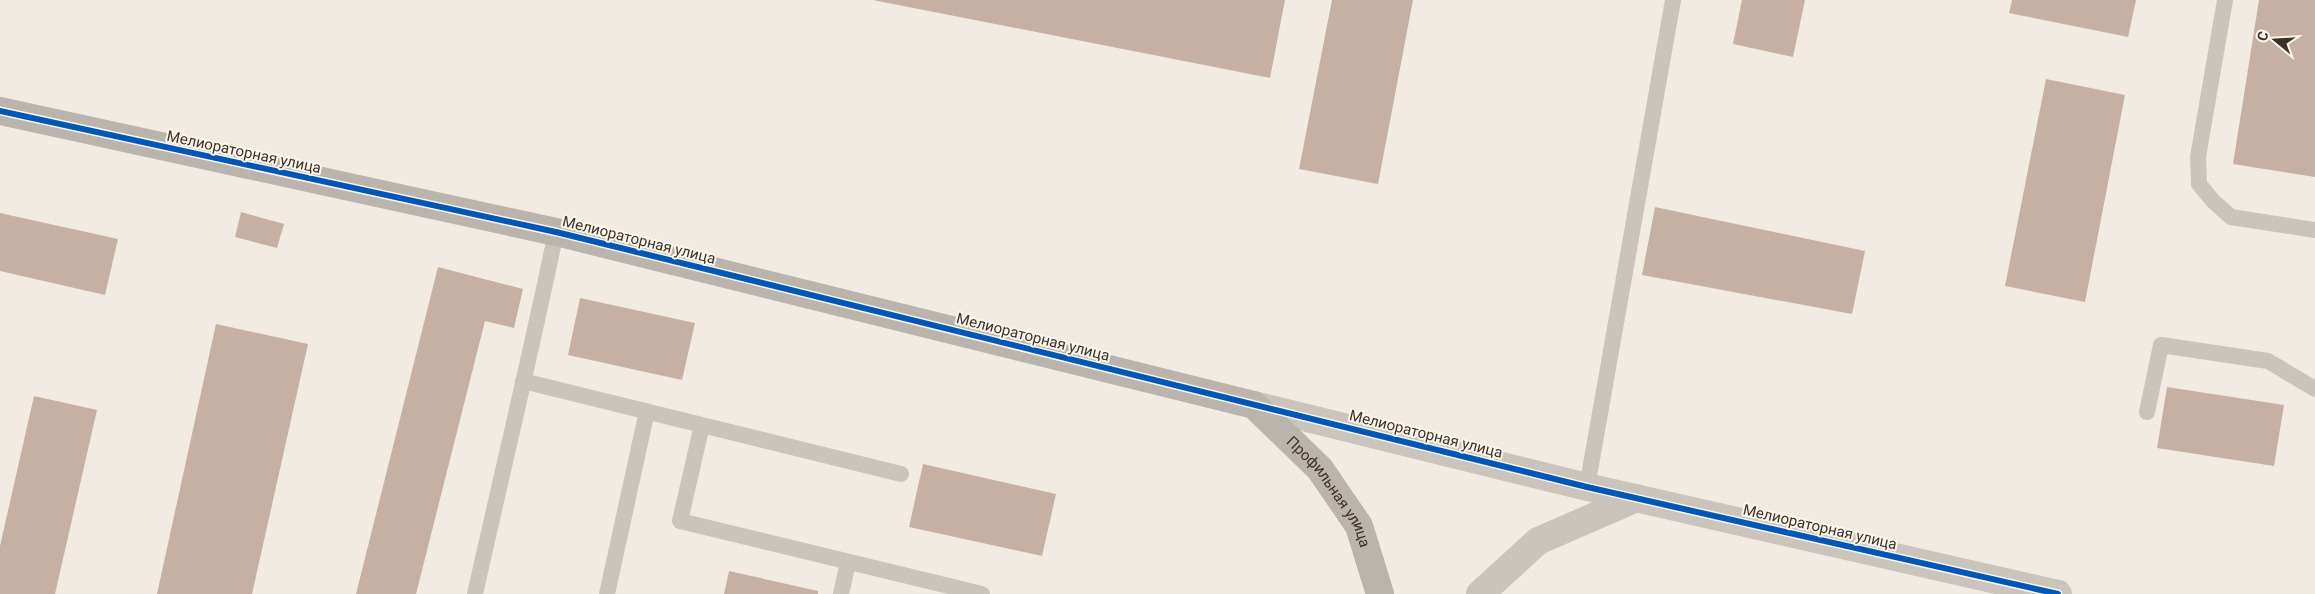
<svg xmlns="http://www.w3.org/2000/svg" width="2315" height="594" viewBox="0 0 2315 594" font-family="Roboto,sans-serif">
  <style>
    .building { fill: #c6b0a4 }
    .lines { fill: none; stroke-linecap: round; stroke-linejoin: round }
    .lane { stroke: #cac4bd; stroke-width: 16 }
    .street { stroke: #cac4bd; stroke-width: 28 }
    .secondary { stroke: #bbb4ad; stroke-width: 28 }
    .cycleway-casing { stroke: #fcf6ed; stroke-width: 9 }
    .cycleway { stroke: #0057b8; stroke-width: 6 }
    .labels { text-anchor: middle; stroke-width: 4; stroke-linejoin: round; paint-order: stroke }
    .street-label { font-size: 15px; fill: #3c3129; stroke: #fcf6ed }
  </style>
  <rect width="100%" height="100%" fill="#f1ebe4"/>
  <path class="building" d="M873,0h412l-15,78z
    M1332,0h81l-35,184 -79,-15z
    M1742,0h63l-12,57 -60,-13z
    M2012,0h124l-8,37 -119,-24z
    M2259,0h56v177l-82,-13z
    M2046,79l79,16 -40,207 -80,-16z
    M1655,207l210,44 -13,63 -210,-39z
    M241,212l43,12 -7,24 -42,-11z
    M0,213l118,26 -13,56 -105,-24z
    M438,267l85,22 -9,39 -29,-7 -69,273h-60z
    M580,298l115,25 -13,57 -114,-25z
    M216,324l92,20 -56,250h-95z
    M2167,387l117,18 -10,61 -117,-18z
    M34,396l63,14 -42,184h-55v-48z
    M923,464l133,30 -14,62 -133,-29z
    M729,571l89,20v3h-94z"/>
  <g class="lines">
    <path class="lane" d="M2225,0l-27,157 1,27 14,17 18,16 84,13
      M523,381l179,44 -22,96 302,73
      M2147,412l14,-67 107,16 47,28
      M702,425l199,49
      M1587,487l86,-487
      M475,594c27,-121 56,-241 81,-362
      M607,594l40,-183
      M841,594l7,-32"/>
    <path class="street" d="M1254,405l333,82 471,107
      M1480,594l58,-53 99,-43"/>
    <path class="secondary" id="s1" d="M0,111l556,121 698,173 66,64 39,57 21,68"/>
    <defs>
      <path id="cycleway" d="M0,111l556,121 1031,255 471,107"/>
    </defs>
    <use href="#cycleway" class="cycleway-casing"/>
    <use href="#cycleway" class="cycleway"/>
  </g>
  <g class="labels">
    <g class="street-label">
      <text transform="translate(244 152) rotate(12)" y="5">Мелиораторная улица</text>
      <text transform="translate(639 240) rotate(14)" y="5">Мелиораторная улица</text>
      <text transform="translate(1033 337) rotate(14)" y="5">Мелиораторная улица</text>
      <text transform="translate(1426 434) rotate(14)" y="5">Мелиораторная улица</text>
      <text dy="5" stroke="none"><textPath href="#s1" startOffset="1404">Профильная улица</textPath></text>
      <text transform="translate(1820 527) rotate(13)" y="5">Мелиораторная улица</text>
    </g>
  </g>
  <g transform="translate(2275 40) rotate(288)" stroke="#fcf6ed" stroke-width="4" paint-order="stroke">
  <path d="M0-4L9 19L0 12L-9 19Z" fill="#3c3129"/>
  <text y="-8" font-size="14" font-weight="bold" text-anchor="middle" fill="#3c3129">С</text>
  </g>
</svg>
